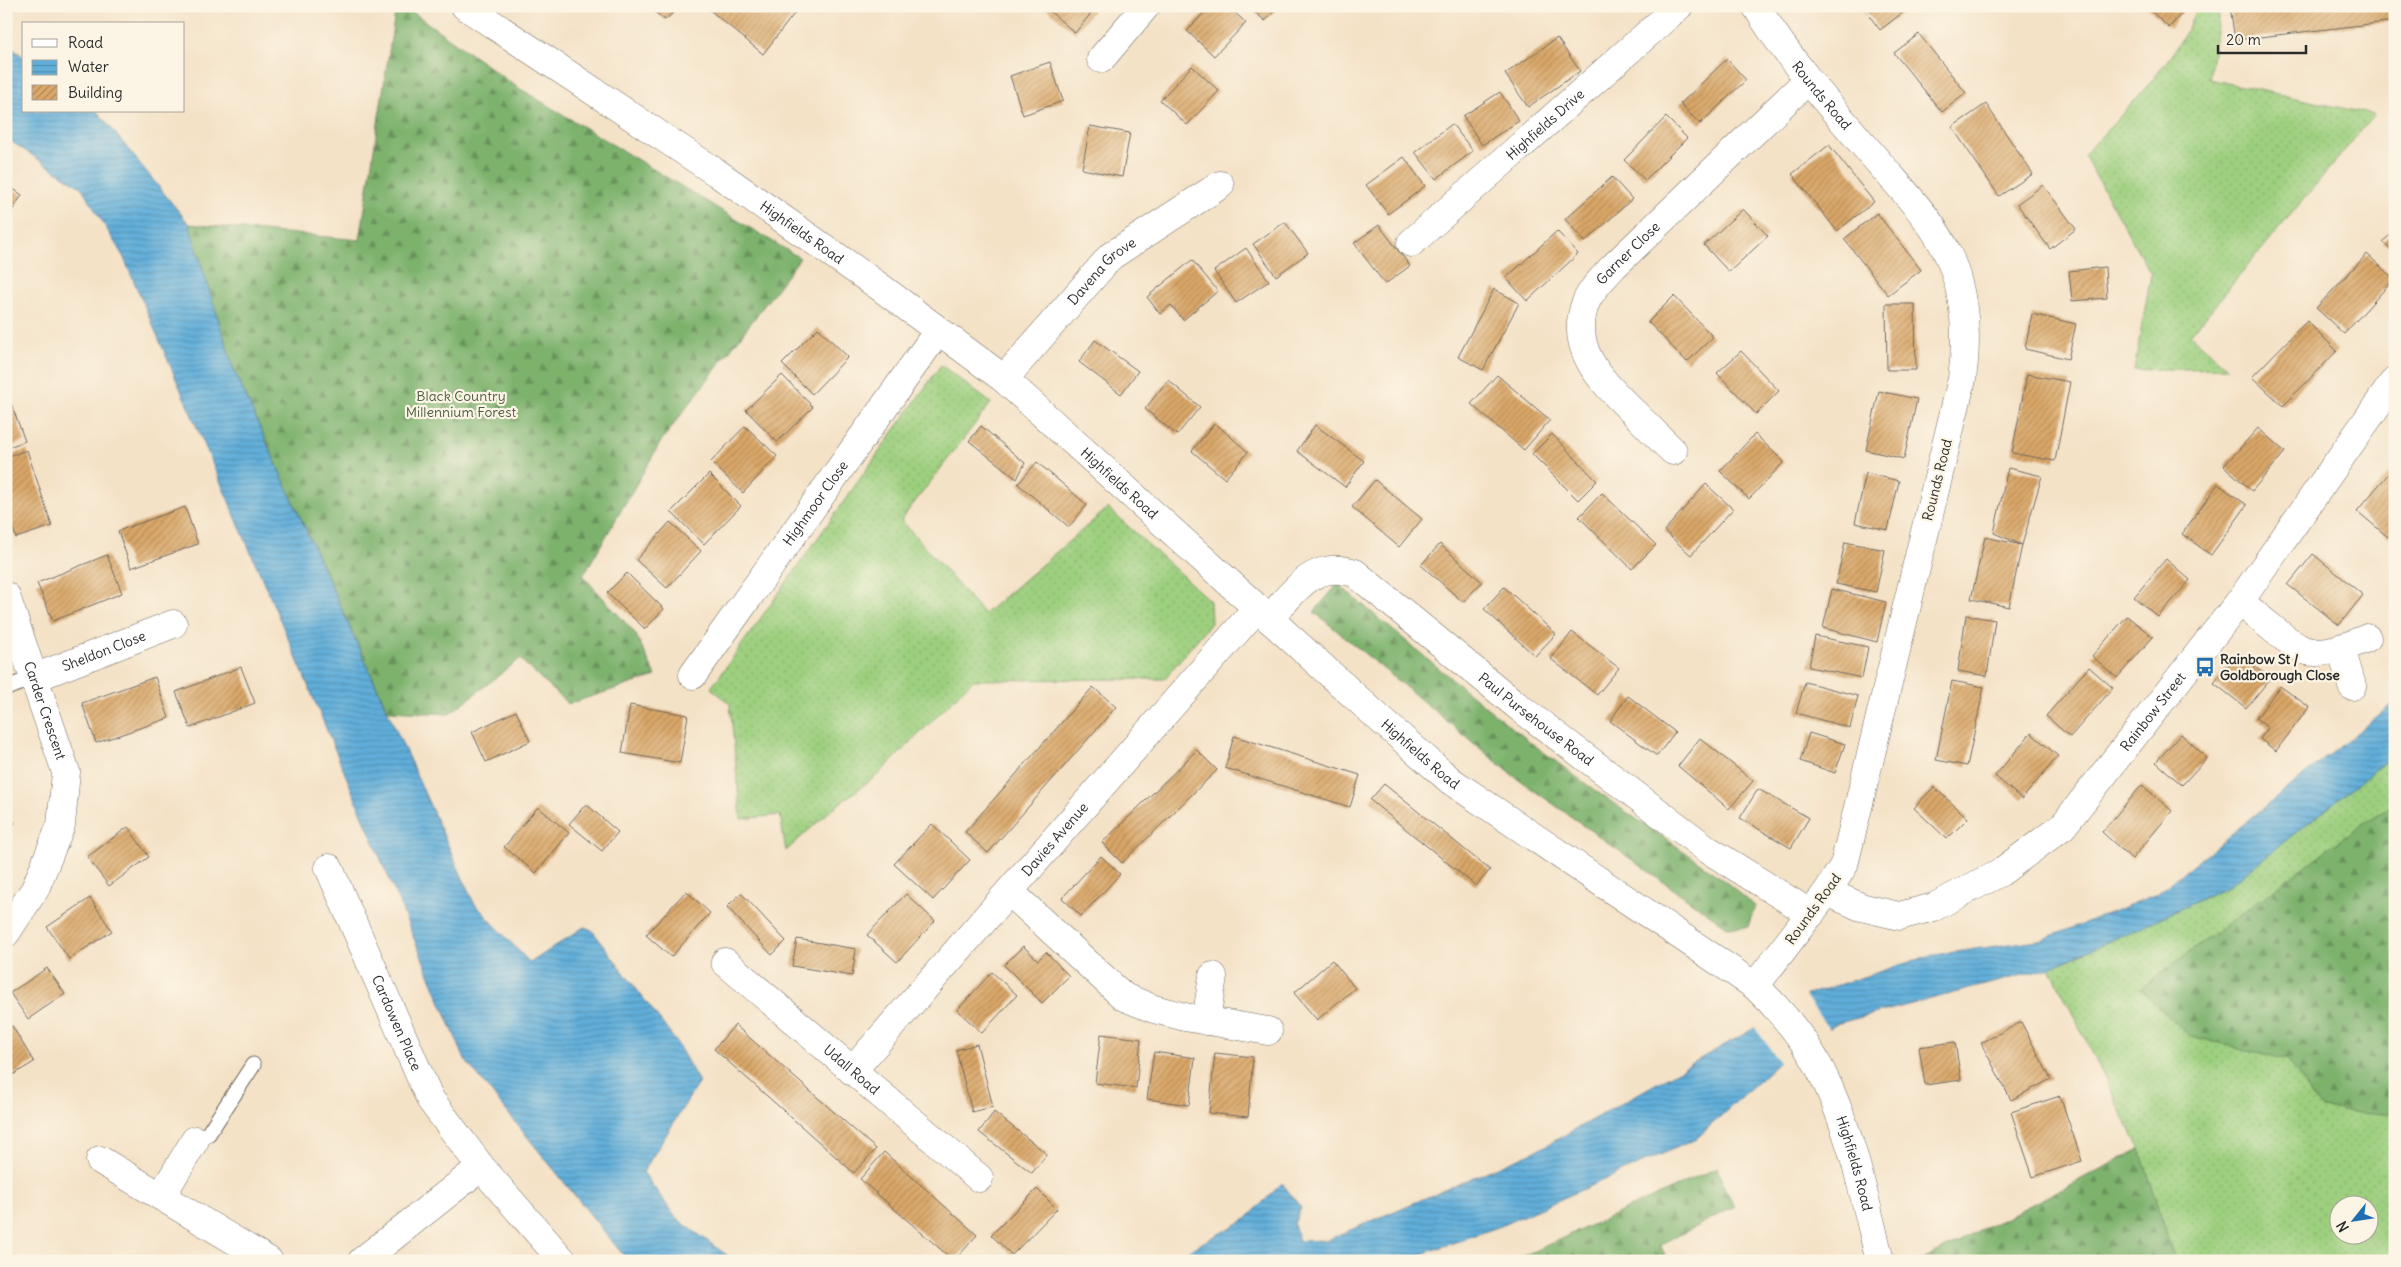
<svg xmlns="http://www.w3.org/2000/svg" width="2401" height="1267" viewBox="0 0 2401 1267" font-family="Delius,sans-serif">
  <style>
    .grass { fill: url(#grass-dots); stroke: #647d54; fill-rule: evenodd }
    .forest { fill: url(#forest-firs); stroke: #546e4c }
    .water { fill: url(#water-rules); stroke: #466c82 }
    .pier { fill: #f4e2c7 }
    .building { fill: url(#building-hatch) }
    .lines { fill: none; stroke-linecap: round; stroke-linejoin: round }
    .service-casing { stroke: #716b62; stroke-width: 17 }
    .minor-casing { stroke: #716b62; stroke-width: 29 }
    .tertiary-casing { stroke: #716b62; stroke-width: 29 }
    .service { stroke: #fff; stroke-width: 15 }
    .minor { stroke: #fff; stroke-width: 28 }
    .tertiary { stroke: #fff; stroke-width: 28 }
    .labels { text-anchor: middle; stroke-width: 4.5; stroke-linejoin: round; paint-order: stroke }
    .street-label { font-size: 14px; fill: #2b2b2b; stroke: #fcf5e5 }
    .park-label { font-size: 14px; fill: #4d5c44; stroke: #fcf5e5 }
    .poi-label { font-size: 14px; font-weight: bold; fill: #2b2b2b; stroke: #fcf5e5; text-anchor: start }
  </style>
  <defs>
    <pattern id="grass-dots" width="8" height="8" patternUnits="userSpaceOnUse" patternTransform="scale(1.25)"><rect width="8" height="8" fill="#9ccf7e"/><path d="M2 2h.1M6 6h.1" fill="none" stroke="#87b26d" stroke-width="1.8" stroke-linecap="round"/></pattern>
    <pattern id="forest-firs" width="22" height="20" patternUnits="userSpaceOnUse" patternTransform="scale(1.25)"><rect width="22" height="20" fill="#7db26d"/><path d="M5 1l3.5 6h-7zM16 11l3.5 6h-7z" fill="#67915a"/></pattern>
    <pattern id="water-rules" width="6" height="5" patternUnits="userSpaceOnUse" patternTransform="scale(1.25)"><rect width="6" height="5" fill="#60aeda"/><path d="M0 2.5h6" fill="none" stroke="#4f8eb1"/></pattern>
    <pattern id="building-hatch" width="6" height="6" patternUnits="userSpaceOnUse" patternTransform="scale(1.25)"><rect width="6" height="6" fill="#daa768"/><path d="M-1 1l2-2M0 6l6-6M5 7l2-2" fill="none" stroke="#b18856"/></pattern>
  </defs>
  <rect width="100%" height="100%" fill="#fcf5e5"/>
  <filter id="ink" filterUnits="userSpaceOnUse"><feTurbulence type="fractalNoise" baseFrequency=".02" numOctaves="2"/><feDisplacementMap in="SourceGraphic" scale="10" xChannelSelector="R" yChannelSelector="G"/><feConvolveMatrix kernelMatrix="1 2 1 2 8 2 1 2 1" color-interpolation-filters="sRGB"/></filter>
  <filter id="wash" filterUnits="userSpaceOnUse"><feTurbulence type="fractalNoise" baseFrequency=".0096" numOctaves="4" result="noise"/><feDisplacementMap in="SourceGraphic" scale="20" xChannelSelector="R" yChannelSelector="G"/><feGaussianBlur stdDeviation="1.12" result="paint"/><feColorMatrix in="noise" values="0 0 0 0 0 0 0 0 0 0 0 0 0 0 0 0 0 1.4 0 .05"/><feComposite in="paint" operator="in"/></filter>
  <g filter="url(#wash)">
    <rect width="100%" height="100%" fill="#f4e2c7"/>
    <path class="grass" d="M2196,6h24l-11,73 165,36 -184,220 38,33 -94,2 17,-96 -67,-119c32,-35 103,-104 112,-149z
      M941,365l50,38 -90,117 83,94 124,-106 102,93 1,22 -47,56 -191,1 -93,93 -48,36 -46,42 -6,-36 -39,4 -11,-115 -19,-16z
      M2395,754v507h-474l219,-112 -90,-181 176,-80zM2338,1204h30v30h-30z"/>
    <path class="forest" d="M396,6h8l110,79 286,173 -138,182 -79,136 52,57 21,43 -88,28 -48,-45 -71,55 -61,-3 -154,-341 -45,-146 171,16z
      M1338,584c76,64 153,129 233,189 60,45 127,83 184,133l-7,21h-21l-212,-150 -201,-165z
      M2395,804v311l-74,-6 -33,-49 -98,-24 -50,-47 219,-163z
      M2140,1149l35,112h-254z
      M1717,1168l17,39 -74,38 8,16h-156z"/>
    <path class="water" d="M6,44l18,13v54h73l92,113 45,146 240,533 56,60 54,-36 8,3 85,113 22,39 -56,90 33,46 59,43h-107l-163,-201 -163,-389 -179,-415 -41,-68 -76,-50z
      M2395,702v52l-169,134 -176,80 -215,56 -55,37 -84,78 -198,88 -96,34h-244l24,-7 64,-35 36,-36 19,25 -7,16 5,17 28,-1 213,-91 213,-120 54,-34 121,-39 116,-17 113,-45z"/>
    <path class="pier" d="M1804,994l26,37 -49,33 -28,-39z"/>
    <g id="blocks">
      <path class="building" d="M648,6h33l-16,14z
        M705,6h95l-37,48z
        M1047,6h50l-22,27 -29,-25z
        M1210,6h18l18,17 -32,33 -27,-25z
        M1248,6h31l-14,15z
        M1862,6h41l3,4 -26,20z
        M2146,6h29l7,7 -13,15z
        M2230,6h165v15l-160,19z
        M1919,34l47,59 -24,19 -48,-59z
        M1557,38l23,33 -52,36 -23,-33z
        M1727,59l19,21 -46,44 -20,-20z
        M1050,62l13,39 -40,14 -13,-39z
        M1192,66l27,25 -32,34 -27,-25z
        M1500,92l19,29 -37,24 -19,-29z
        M1986,104l47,70 -34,22 -47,-69z
        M1666,117l21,21 -42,42 -21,-20z
        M1452,124l21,27 -37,28 -21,-27z
        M1090,126l40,7 -8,44 -40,-8z
        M1829,145l45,57 -37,29 -45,-57z
        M1404,157l21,29 -37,28 -22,-29z
        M1612,177l20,22 -47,43 -20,-23z
        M6,184l16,11 -16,25z
        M2043,185l33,44 -26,20 -33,-45z
        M1743,209l25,27 -39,36 -25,-27z
        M1877,213l44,57 -33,25 -44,-56z
        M1285,222l23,31 -32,23 -23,-32z
        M1379,225l31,41 -25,18 -31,-41z
        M2395,229v23l-12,-10z
        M1557,231l21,23 -51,47 -21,-23z
        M1246,248l23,33 -33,22 -22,-32z
        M2367,254l27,25 -50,55 -28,-26z
        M1192,260l26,31 -35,29 -12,-15 -11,9 -13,-17z
        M2105,267l2,31 -35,3 -3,-30z
        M1494,289l25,14 -36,67 -25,-13z
        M1674,296l39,41 -26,25 -39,-40z
        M1886,304h29l1,66h-29z
        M2032,314l44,10 -8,35 -43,-10z
        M2307,321l30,30 -54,55 -31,-29z
        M818,328l30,29 -36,37 -30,-30z
        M1095,340l43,31 -17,23 -42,-32z
        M1741,351l38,40 -23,23 -39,-41z
        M2027,374l43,8 -15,79 -43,-8z
        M782,375l31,32 -36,35 -31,-32z
        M1497,375l53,45 -26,30 -53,-46z
        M1168,380l32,27 -23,28 -32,-26z
        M6,390l19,51 -19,7z
        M1879,391l38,8 -13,60 -38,-9z
        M1215,423l33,29 -23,27 -33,-28z
        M1315,425l49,36 -19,26 -48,-36z
        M745,426l32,30 -34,37 -32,-31z
        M981,426l44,37 -8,16 -48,-38z
        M2258,428l27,24 -33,39 -28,-25z
        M1552,434l45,47 -19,19 -46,-46z
        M1755,434l29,28 -35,37 -29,-28z
        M27,450l25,76 -36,12 -10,-30v-51z
        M1037,462l50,43 -18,22 -51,-43z
        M2395,466v63l-7,8 -31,-26z
        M2008,468l34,8 -20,69 -28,-12z
        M1866,473l33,8 -11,49 -33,-7z
        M709,474l32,32 -37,38 -33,-32z
        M1375,480l47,39 -23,28 -47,-40z
        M1706,484l27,25 -42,46 -27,-24z
        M2218,484l29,21 -36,50 -29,-21z
        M1602,493l54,52 -24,24 -53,-52z
        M185,507l13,37 -67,24 -13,-37z
        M670,522l31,29 -34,37 -31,-28z
        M1985,537l37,8 -13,62 -38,-8z
        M1845,542l40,8 -9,42 -40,-8z
        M1440,544l42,38 -19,20 -42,-37z
        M2313,554l50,41 -24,30 -51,-40z
        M107,555l15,38 -69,28 -16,-38z
        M2166,559l24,21 -32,37 -24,-20z
        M627,573l37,36 -19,20 -38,-36z
        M1504,587l52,47 -21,22 -51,-47z
        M1832,589l54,13 -9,40 -54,-14z
        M1966,615l29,5 -8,56 -29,-5z
        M2127,616l26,21 -36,41 -25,-22z
        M1572,632l47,36 -22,27 -46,-36z
        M1815,636l53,11 -6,31 -53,-11z
        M2238,653l32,26 -24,29 -32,-25z
        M241,667l14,36 -65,25 -14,-36z
        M2089,667l24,21 -43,49 -24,-21z
        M155,677l14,41 -73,25 -14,-40z
        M1952,681l32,6 -17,79 -31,-6z
        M1805,682l53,14 -8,32 -54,-15z
        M2280,686l29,21 -33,44 -16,-12 8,-11 -12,-10z
        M1093,687l23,20 -128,146 -23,-21z
        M1628,696l47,36 -18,24 -47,-35z
        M630,705l58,10 -8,48 -58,-10z
        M516,711l14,30 -44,21 -14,-30z
        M1809,733l36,11 -10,29 -35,-12z
        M2031,733l27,23 -36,43 -27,-23z
        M2181,734l26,24 -25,27 -26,-23z
        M1234,736l126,39 -10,32 -125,-39z
        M1700,738l53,43 -24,28 -51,-43z
        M1197,750l20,20 -95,93 -20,-20z
        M1384,784l106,86 -14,16 -106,-86z
        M2142,785l30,26 -40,48 -30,-27z
        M1934,787l34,31 -21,21 -33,-31z
        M1758,789l51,29 -18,30 -51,-30z
        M586,804l32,28 -16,19 -33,-27z
        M538,807l31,26 -33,40 -32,-26z
        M6,818l8,5 -8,11z
        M932,824l38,36 -37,40 -39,-36z
        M128,827l21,30 -40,29 -22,-29z
        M1101,856l19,18 -39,42 -19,-18z
        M686,891l24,22 -39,44 -25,-22z
        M741,893l45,48 -14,14 -45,-48z
        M906,894l29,27 -38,41 -30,-27z
        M90,898l22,33 -43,28 -22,-32z
        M797,939l59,10 -4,27 -60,-10z
        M1023,946l15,14 8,-8 23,24 -27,27 -38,-38z
        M1332,960l23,28 -38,32 -23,-27z
        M47,968l18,26 -37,25 -18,-26z
        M992,972l25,23 -35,38 -25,-23z
        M2021,1022l30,57 -40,21 -30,-57z
        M735,1025l141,124 -22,24 -140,-124z
        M12,1026l22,36 -28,17v-50z
        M1101,1034l40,5 -5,49 -41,-5z
        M1955,1042l6,38 -36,5 -6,-38z
        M977,1044l16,63 -21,5 -16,-62z
        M1154,1052l41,6 -6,47 -42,-6z
        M1215,1053l38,4 -5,60 -39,-4z
        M2060,1096l22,65 -49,16 -22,-65z
        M994,1112l53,42 -15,19 -53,-41z
        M884,1152l93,83 -23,26 -94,-82z
        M1037,1189l20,20 -45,46 -21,-20z"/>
    </g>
  </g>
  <g filter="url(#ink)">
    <use href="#blocks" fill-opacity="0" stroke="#716b62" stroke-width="1"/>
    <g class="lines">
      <defs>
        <path id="service" d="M6,688l28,-10
          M195,1140l13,-6 45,-69"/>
        <g id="minor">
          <path id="s1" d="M1756,6c35,58 81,108 125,159 25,29 54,58 69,94 16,39 18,78 12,120l-118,486 -17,27"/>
          <path d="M1101,59l45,-53"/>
          <path id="s2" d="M1411,243l268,-237"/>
          <path id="s3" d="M1004,379l107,-123 109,-71"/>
          <path id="s4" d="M1673,451c-15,-14 -29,-29 -44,-43 -29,-29 -61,-61 -43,-106 6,-14 18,-25 28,-36l194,-186"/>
          <path id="s5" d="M6,596l60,176 -5,53 -26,64 -29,44"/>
          <path d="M2240,601c11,10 55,48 67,50 19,4 44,-6 60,-13"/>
          <path id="s6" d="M1269,619c26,-28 44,-60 86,-46l165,135 187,141 104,65"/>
          <path d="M2341,648l11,38"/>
          <path id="s7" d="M693,675l245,-344"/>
          <path id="s8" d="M34,678l139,-54"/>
          <path id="s9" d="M329,868l101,231 51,68 82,94"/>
          <path d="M1010,892l114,105 30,12 31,8 83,14"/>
          <path id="s10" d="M725,962l254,216"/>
          <path d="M1206,1021l7,-45"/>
          <path id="s11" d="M852,1071l405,-463"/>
          <path d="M100,1160l169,101"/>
          <path d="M162,1195l33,-55"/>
          <path d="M362,1261l119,-94"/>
        </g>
        <g id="tertiary">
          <path id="s12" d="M465,6l252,167 163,114 124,92 377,341 70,61 304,205c25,24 49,52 65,83 31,60 44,127 60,192"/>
          <path id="s13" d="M1755,986l72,-94 34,15 38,9 35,-9 67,-35 62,-46 177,-225 155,-221"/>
        </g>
      </defs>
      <use href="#service" class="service-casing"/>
      <use href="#minor" class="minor-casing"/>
      <use href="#tertiary" class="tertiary-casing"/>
      <use href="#service" class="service"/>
      <use href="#minor" class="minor"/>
      <use href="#tertiary" class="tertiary"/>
    </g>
  </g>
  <defs>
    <symbol id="bus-bare" viewBox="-9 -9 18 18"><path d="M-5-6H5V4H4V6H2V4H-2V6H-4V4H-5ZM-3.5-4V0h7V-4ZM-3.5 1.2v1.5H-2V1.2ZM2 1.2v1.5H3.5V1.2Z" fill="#1f6fb2" stroke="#fcf5e5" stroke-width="2.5" paint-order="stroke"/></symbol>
  </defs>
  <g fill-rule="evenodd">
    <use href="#bus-bare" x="2191" y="653" width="28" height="28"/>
  </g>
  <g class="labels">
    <g class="street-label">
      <text dy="5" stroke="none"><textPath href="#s1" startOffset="111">Rounds Road</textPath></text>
      <text dy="5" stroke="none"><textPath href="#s2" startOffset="179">Highfields Drive</textPath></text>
      <text dy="5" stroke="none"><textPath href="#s12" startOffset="406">Highfields Road</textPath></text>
      <text dy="5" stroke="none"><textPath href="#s4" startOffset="249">Garner Close</textPath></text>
      <text dy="5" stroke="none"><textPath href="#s3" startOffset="146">Davena Grove</textPath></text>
      <text transform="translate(1937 480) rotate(-76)" y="5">Rounds Road</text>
      <text dy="5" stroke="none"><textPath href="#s12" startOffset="811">Highfields Road</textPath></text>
      <text dy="5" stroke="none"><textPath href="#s7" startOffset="211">Highmoor Close</textPath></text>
      <text dy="5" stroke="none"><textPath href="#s8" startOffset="75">Sheldon Close</textPath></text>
      <text dy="5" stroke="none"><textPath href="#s5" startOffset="121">Carder Crescent</textPath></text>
      <text dy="5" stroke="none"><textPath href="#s13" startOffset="529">Rainbow Street</textPath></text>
      <text dy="5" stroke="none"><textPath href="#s6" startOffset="338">Paul Pursehouse Road</textPath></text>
      <text dy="5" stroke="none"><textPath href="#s12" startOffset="1216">Highfields Road</textPath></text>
      <text dy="5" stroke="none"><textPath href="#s11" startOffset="308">Davies Avenue</textPath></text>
      <text transform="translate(1813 909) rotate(-54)" y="5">Rounds Road</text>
      <text dy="5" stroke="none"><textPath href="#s9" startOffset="169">Cardowen Place</textPath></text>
      <text dy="5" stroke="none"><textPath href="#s10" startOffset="166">Udall Road</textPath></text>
      <text dy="5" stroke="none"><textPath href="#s12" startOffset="1830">Highfields Road</textPath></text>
    </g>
    <g class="park-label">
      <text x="461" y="401">Black Country<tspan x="461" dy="16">Millennium Forest</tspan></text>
    </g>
    <g class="poi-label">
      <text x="2220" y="664">Rainbow St /<tspan x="2220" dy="16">Goldborough Close</tspan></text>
    </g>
  </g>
  <rect width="2401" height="1267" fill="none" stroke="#fcf5e5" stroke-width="25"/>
  <rect x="22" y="22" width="162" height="90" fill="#fcf5e5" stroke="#a8a49b"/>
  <rect x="32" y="39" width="25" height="8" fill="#ffffff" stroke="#a8a49b"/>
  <text x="68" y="48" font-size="15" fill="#2b2b2b">Road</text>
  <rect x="32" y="60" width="25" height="15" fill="url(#water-rules)" stroke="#a8a49b"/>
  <text x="68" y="72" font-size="15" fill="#2b2b2b">Water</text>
  <rect x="32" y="85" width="25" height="15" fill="url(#building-hatch)" stroke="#a8a49b"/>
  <text x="68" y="98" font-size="15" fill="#2b2b2b">Building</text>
  <g transform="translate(2354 1220) rotate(240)"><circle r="24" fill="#fcf5e5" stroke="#a8a49b"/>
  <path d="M0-4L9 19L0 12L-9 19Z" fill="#1f6fb2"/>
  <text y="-8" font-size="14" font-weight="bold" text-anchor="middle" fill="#2b2b2b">N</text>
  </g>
  <path d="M2218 45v8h88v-8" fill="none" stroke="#2b2b2b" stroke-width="2.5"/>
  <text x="2226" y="45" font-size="15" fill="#2b2b2b" stroke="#fcf5e5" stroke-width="4" paint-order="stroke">20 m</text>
</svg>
